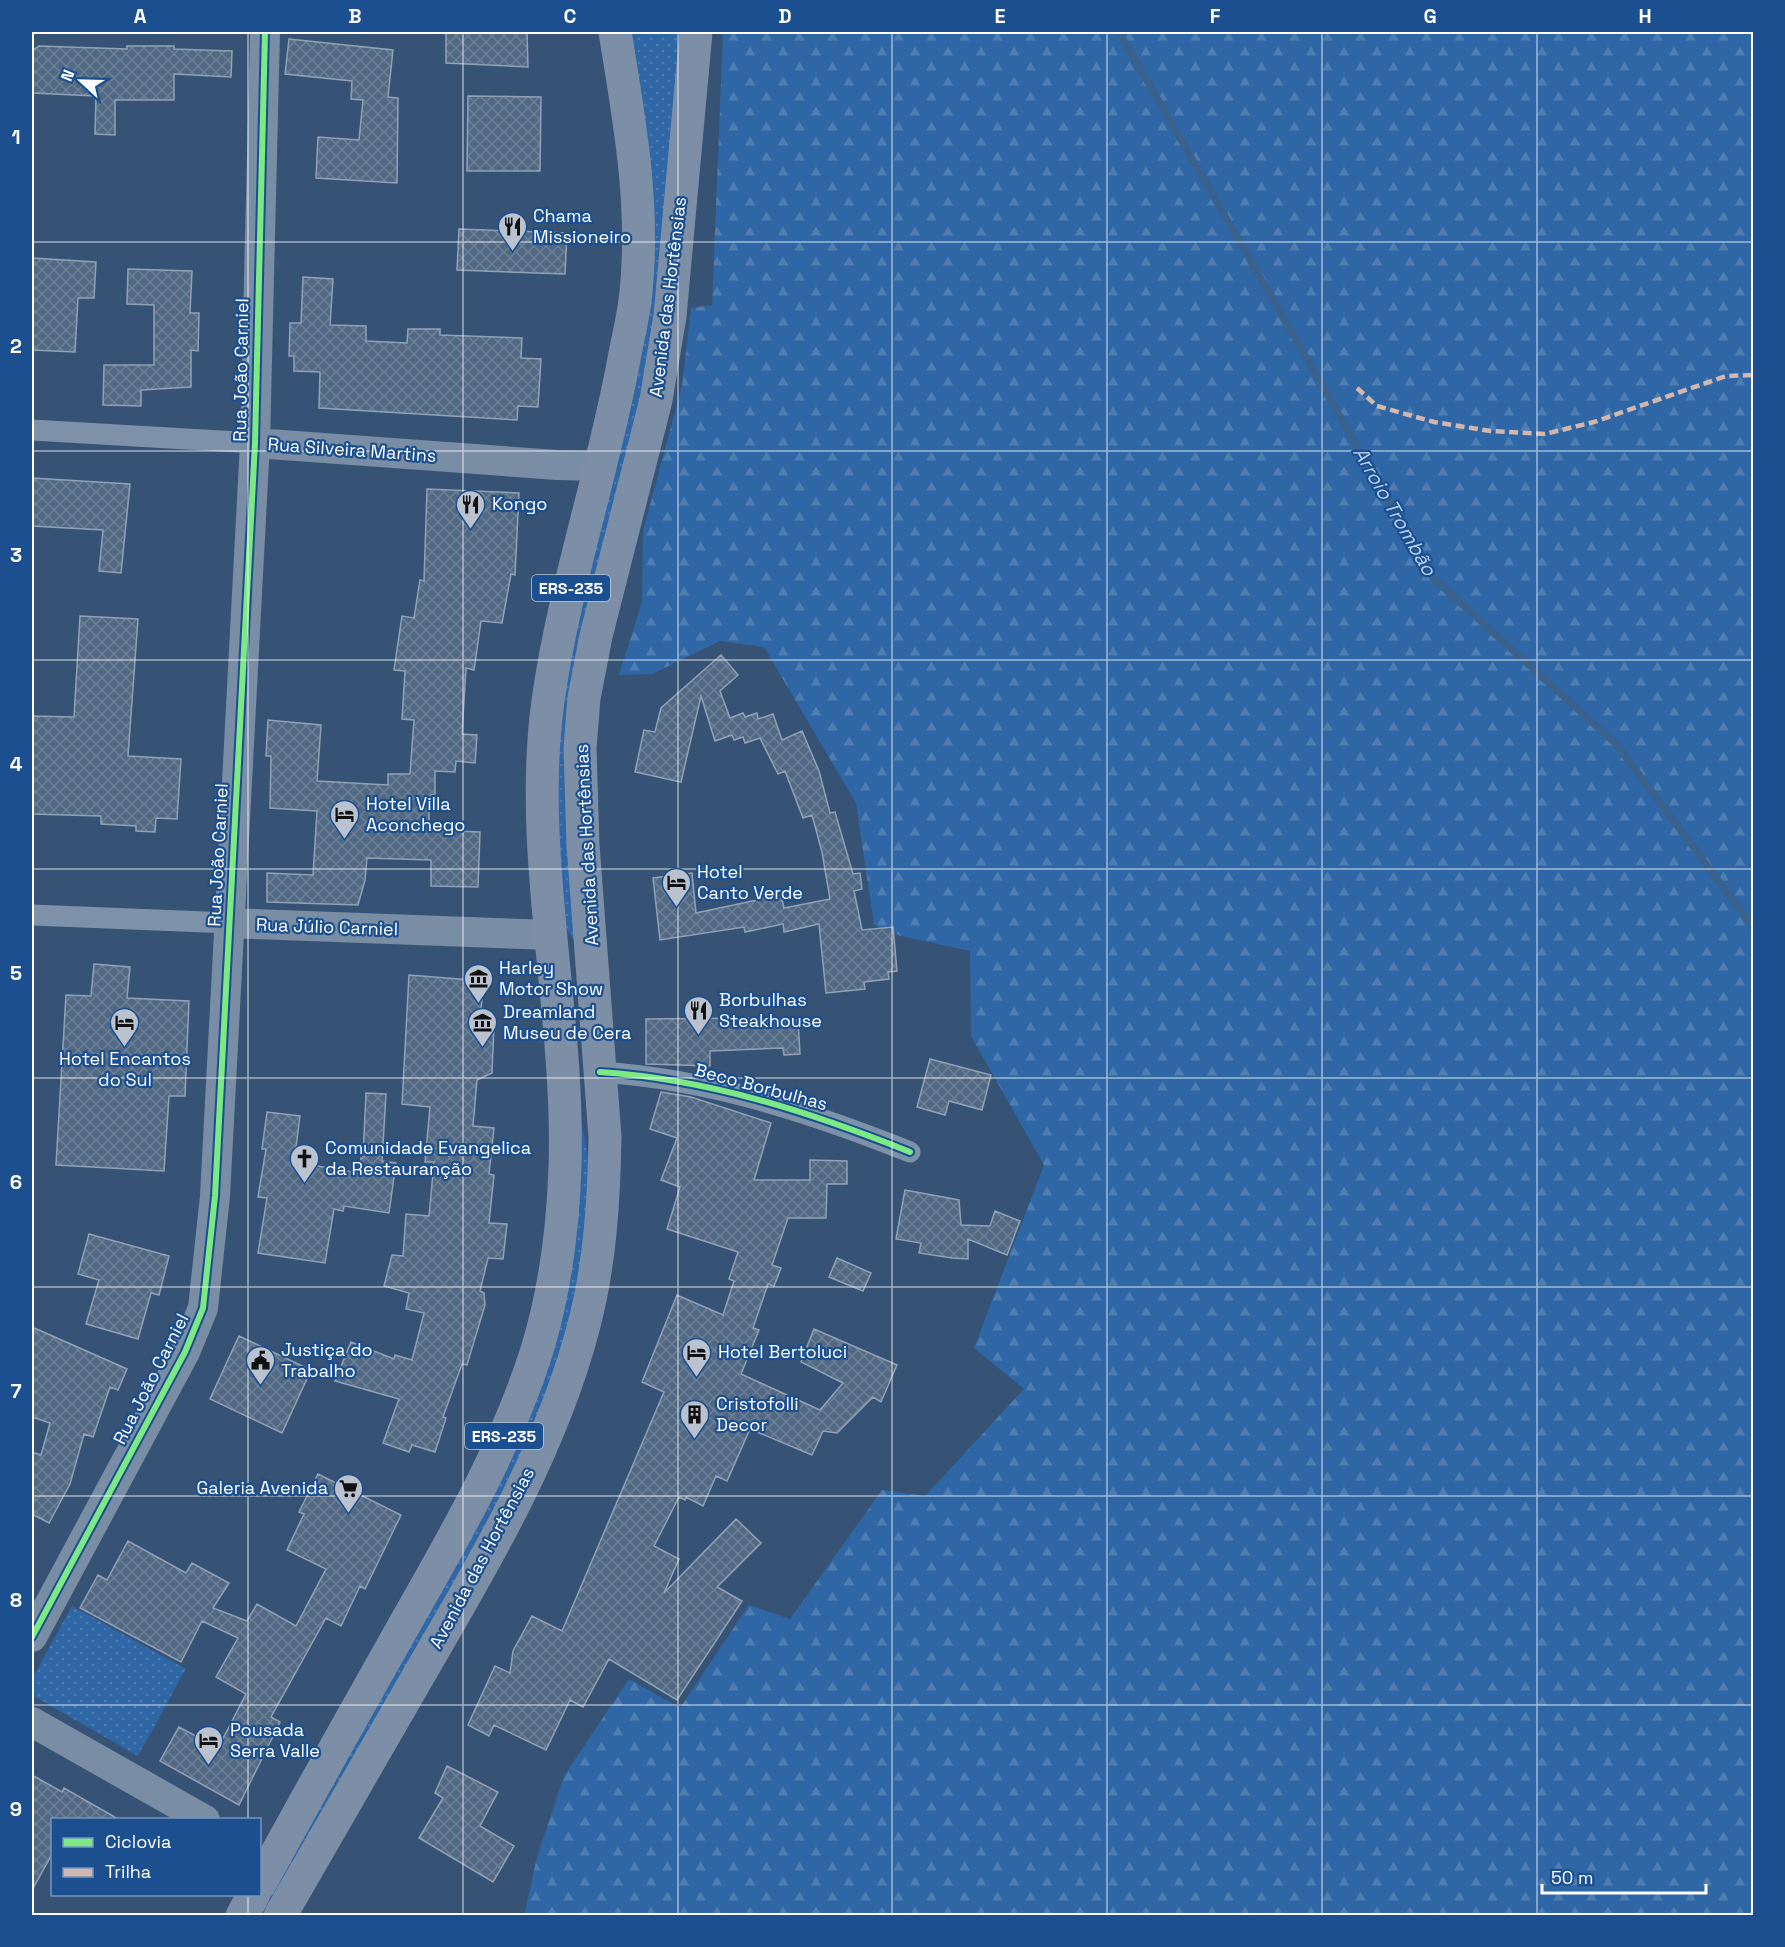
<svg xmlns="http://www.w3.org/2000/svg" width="1785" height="1947" viewBox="0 0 1785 1947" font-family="'Space Grotesk',sans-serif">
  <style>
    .grass { fill: url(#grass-dots) }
    .forest { fill: url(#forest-firs) }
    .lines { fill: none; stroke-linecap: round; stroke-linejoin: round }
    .stream { stroke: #3b618d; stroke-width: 7 }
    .building { fill: url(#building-cross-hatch); stroke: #92a2b6; stroke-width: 1.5 }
    .street { stroke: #7d92a8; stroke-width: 21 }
    .secondary { stroke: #798da4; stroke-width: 30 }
    .primary { stroke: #7d8ea7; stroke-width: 33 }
    .quiet { stroke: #d1b7ad; stroke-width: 4.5; stroke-dasharray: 9 4.5; stroke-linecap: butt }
    .cycleway-casing { stroke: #1b4f8f; stroke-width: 10 }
    .cycleway { stroke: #7ce984; stroke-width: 6 }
    .grid { fill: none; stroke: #fff; stroke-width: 1.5; stroke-opacity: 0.55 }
    .labels { text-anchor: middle; stroke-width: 4.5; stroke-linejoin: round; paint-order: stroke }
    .shield { fill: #1b4f8f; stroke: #bbcadd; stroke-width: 1.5 }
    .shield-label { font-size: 16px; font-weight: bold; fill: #fff }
    .poi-label { font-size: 18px; fill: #fff; stroke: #1b4f8f; text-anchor: start }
    .street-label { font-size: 18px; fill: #fff; stroke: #1b4f8f }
    .water-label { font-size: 20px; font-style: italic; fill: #b5d3f5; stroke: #1b4f8f }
    .neatline { fill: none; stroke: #fff; stroke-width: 2 }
    .grid-label { font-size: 20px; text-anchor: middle; font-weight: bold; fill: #fff }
  </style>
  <defs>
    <pattern id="grass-dots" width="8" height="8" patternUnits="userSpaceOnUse" patternTransform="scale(1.5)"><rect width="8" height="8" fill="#2f66a5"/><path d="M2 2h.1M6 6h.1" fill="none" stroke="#4e7db2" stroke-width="1.8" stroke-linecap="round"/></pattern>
    <pattern id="forest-firs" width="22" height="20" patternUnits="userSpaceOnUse" patternTransform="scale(1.5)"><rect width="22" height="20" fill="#2f66a5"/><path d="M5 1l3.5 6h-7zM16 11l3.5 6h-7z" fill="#4e7db2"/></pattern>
    <pattern id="building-cross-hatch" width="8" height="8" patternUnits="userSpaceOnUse" patternTransform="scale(1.5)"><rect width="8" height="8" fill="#526984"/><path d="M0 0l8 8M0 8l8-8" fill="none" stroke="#6c8096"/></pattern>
  </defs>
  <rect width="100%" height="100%" fill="#365274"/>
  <path class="grass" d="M628,32h52l-4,116 -30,230 -61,246 -10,318 -11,-17 -7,-128v-45l12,-99 55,-222z
    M582,1125l8,42 -2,53 -17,98 -28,90 -47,102 -232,406 21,-60 178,-306 117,-393z
    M72,1606l114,63 -48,87 -106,-61v-16z"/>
  <path class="forest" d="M723,32h1030v1883l-1229,1 13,-59 27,-81 65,-97 51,29 69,-103 41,14 92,-129 43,6 99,-107 -50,-41 70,-183 -73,-129 -1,-85 -69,-15 -27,-11 -18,-122 -92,-156 -44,-6 -68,33 -33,1 23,-73 1,-71 39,-145 9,-78 21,-3z"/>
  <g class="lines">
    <path class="stream" d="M1119,32l314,546 183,166 138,184"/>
  </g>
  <path class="building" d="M446,32h81l1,35 -82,-4z
    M289,39l104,11 -5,47 10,1 -1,85 -81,-5 2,-41 41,3 4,-40 -12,-1 1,-18 -67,-7z
    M39,46l88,3v-3h47v3l58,2 -1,26 -57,-3v26h-59v35l-20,-1 1,-38 -64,-3v-42z
    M468,96l73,1 -1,74h-73z
    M459,229l108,4 -2,41 -108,-4z
    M32,258l64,4 -2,36h-16l-3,54 -43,-2z
    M128,269l64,2 -2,42h9l-1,38 -7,-1v37l-50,3v16l-38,-1 1,-40h50v-60l-27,-1z
    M303,277l30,2 -3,46 36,1v15l41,2 1,-14h32v6l82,3 -1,20 20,1 -3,48 -20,-1 -1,14 -198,-12 1,-36 -26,-1v-15h-5l1,-33h11z
    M32,478l98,6 -9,89 -22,-2 4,-41 -71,-4z
    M427,489l92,4 -4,82 -4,-1 -9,49 -21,-2 -7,49 -8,-2 -4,66 15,1 -2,28 -19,-2 -1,11 -20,-1v23l-6,2v34l51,2 -2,55 -47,-1v-26l-64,-2 -2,22 -7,25 -91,-3v-29l46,2 4,-64 -47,-3 1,-52h-5l2,-36 53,5 -4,56 71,4v-11h22l4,-54 -12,-1 3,-48 -11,-1 8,-54 12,2 6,-38 4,1z
    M80,616l58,3 -10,137 53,3 -4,60 -21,-1 -1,14 -19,-1v-5l-35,-2v-8l-69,-2v-98l42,1z
    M721,655l17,20 -18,16 10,27 13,-5 2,4 12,-4 1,6 15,-5 9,26 20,-9 17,40 11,42 5,-1 18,62 7,-1 2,16 -8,2 8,39 31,-3 4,44 -9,1 1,7 -25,3 1,7 -39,4 -7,-69 -35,8 -1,-8 -38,8 -1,-5 -84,13 -7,-62 39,-5 4,40 85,-18 3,13 46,-9 -8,-47 -10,-37 -9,3 -18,-47 -7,3 -18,-36 -15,5 -2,-6 -9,3 -2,-5 -17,6 -14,-45 -20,86 -46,-10 9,-42 11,2 6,-24z
    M94,964l36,3 -3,31 62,3 -4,95h-16l-5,75 -108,-6 10,-170 25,1z
    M409,975l75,6 -4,37 14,7 -2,48 -15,7 -4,46 21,2 -5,46 5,1 -5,48 18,1 -4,35 -15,-1 -8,33 4,2 1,12 -18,60 -5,-1 -19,53 3,1 -11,34 -23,-7 -3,7 -26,-9 16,-44 -64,-18 16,-39 43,17 1,-4 17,5 12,-47 -18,-4 3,-16 -25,-7 8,-31 11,1 3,-42 23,2 5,-54h-9l5,-55 -28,-3z
    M750,1018v5l48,-3 2,34 -16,1 -1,-7 -73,3v15l-64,-2v-45z
    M930,1059l61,16 -9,35 -33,-9 -4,14 -28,-8z
    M661,1092l30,5 80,26 -17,57h56v-20l37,1v23h-20l-1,34h-38l-16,47 9,3 -7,18 -6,-2 -15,44 6,2 -18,44 79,36 23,-27 -42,-21 13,-33 83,36 -16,37 -8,-5 -36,36 -14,-2 -11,24 -62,-26 -23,52 -11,-5 -13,30 -17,-9 -1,3 -6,-3 -25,49 25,13 -15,34 72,-74 25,24 -44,44 25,14 -65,99 -68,-41 -26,48 -13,-7 -24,50 -52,-25 -5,11 -21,-11 27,-59 15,7 3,-22 19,-35 30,15 102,-239 -22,-10 35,-87 46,20 11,-34 -5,-2 9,-27 -71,-23 13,-42 -19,-7 16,-42 -27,-9z
    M366,1093l20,1 -4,67 14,2 -7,50 -45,-7 -1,5 -9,-2 -9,54 -67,-10 9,-55 -9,-1 8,-48h-4l5,-37 33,4 -6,46 64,11 3,-15h2z
    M905,1190l54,10 2,25 29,1 5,-15 25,10 -13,34 -39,-16v20l-16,-1 -33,-5 2,-10 -25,-4z
    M89,1234l80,22 -10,39 -8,-2 -13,46 -52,-15 13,-44 -21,-6z
    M837,1258l34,15 -8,18 -34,-14z
    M32,1327l95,42 -9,21 -8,-3 -17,50 -9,-3 -14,50 -21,39 -17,-9v-62l9,3 9,-32 -18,-6z
    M239,1336l72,34 -29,63 -72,-34z
    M318,1474l83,41 -36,74 -5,-3 -19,40 -15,-8 -55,99 9,5 -41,83 -79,-44 19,-34 39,21 28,-54 -30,-17 22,-39 -36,-17 -21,41 -101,-54 18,-33 9,5 21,-39 58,32 6,-10 37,20 -16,25 34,13 10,-17 39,22 30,-57 -39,-19 17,-36 -5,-2z
    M447,1766l51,26 -18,34 34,20 -21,36 -74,-44 24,-40 -8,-5z
    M32,1775l30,17 2,-4 56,32h-68v34l-20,36z"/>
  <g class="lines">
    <path class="street" d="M32,430l223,13
      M32,915l198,8
      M600,1072c108,7 210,40 310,80"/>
    <path class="secondary" d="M255,443l302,22 44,1
      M230,923l321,12
      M32,1637l153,-285 18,-44 12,-112 40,-753 10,-411
      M32,1722l173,98"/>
    <path class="primary" d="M260,1884c46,-85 94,-170 142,-255 51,-90 104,-180 135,-279 18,-59 26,-122 28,-183 5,-153 -38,-314 -17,-466 16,-115 55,-227 76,-342 4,-22 10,-44 12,-67 9,-88 -7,-174 -21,-260
      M242,1916l12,-22
      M280,1916c49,-85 98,-170 147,-255 62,-106 126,-216 157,-336 16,-61 20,-125 21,-188l-22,-292 -3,-97 4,-50 12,-62 60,-236 14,-84 26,-284"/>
    <path class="quiet" d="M1357,388l20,18 57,16 56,9 55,3 49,-12 132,-46 28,-1"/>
    <defs>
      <path id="cycleway" d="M600,1072c108,7 210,40 310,80
        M32,1637l153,-285 18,-44 12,-112 40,-753 10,-411"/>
    </defs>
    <use href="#cycleway" class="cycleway-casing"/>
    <use href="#cycleway" class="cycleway"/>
  </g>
  <path class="grid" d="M248,32v1788M463,32v1884M678,32v1884M892,32v1884M1107,32v1884M1322,32v1884M1537,32v1884M32,242h1722M32,451h1722M32,660h1722M32,869h1722M32,1078h1722M32,1287h1722M32,1496h1722M32,1705h1722M248,1894v22"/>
  <defs>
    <symbol id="restaurant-pin" viewBox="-11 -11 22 30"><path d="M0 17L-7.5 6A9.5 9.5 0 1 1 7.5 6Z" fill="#b9c2ce" stroke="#1b4f8f"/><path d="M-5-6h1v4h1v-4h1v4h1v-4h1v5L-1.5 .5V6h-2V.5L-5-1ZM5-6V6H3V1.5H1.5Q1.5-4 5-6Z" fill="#111"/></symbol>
    <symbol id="hotel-pin" viewBox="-11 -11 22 30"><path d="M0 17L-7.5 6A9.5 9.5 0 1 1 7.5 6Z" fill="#b9c2ce" stroke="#1b4f8f"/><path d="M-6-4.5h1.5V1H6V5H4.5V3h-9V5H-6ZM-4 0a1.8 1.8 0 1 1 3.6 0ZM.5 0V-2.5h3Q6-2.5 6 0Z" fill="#111"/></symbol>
    <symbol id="museum-pin" viewBox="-11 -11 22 30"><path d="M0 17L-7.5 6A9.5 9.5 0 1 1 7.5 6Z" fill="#b9c2ce" stroke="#1b4f8f"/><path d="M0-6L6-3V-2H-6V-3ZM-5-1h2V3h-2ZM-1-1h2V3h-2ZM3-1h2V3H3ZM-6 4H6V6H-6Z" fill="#111"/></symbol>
    <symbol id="church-pin" viewBox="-11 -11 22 30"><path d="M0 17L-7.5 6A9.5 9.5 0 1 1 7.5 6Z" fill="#b9c2ce" stroke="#1b4f8f"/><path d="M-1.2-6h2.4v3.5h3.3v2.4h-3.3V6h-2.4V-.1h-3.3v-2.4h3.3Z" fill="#111"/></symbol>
    <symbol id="civic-pin" viewBox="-11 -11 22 30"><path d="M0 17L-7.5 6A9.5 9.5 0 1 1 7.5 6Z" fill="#b9c2ce" stroke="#1b4f8f"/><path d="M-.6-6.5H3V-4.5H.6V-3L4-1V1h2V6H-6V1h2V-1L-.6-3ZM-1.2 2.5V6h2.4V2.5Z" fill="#111"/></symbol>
    <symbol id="building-pin" viewBox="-11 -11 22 30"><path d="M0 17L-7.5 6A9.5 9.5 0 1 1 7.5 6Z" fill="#b9c2ce" stroke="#1b4f8f"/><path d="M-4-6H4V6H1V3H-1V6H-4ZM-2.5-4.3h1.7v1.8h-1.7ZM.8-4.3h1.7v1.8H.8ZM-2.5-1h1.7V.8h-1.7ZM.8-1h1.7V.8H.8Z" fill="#111"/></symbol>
    <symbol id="supermarket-pin" viewBox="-11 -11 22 30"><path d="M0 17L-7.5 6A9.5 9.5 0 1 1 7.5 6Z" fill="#b9c2ce" stroke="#1b4f8f"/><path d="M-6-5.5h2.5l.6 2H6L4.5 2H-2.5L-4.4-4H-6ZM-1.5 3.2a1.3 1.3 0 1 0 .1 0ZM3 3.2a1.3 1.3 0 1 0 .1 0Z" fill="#111"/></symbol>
  </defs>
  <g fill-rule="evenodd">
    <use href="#restaurant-pin" x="496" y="210" width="33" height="45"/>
    <use href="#restaurant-pin" x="454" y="488" width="33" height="45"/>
    <use href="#hotel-pin" x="328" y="798" width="33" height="45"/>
    <use href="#hotel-pin" x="660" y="866" width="33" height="45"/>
    <use href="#museum-pin" x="462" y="962" width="33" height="45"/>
    <use href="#restaurant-pin" x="682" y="994" width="33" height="45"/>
    <use href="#hotel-pin" x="108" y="1006" width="33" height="45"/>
    <use href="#museum-pin" x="466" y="1006" width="33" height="45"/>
    <use href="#church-pin" x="288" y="1142" width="33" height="45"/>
    <use href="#hotel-pin" x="680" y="1336" width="33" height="45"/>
    <use href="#civic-pin" x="244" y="1344" width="33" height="45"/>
    <use href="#building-pin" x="678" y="1398" width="33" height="45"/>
    <use href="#supermarket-pin" x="332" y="1472" width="33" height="45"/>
    <use href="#hotel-pin" x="192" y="1724" width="33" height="45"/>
  </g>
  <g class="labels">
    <g class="shield">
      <rect x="532" y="575" width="78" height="26" rx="4.5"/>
      <rect x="465" y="1423" width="78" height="26" rx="4.5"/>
    </g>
    <g class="shield-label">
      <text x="571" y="594">ERS-235</text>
      <text x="504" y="1442">ERS-235</text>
    </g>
    <g class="poi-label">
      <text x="533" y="222">Chama<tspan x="533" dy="21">Missioneiro</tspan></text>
      <text x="492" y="510">Kongo</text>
      <text x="366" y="810">Hotel Villa<tspan x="366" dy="21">Aconchego</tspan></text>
      <text x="697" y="878">Hotel<tspan x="697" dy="21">Canto Verde</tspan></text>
      <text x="499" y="974">Harley<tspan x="499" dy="21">Motor Show</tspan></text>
      <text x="719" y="1006">Borbulhas<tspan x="719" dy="21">Steakhouse</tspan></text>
      <text x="503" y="1018">Dreamland<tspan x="503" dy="21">Museu de Cera</tspan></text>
      <text x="125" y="1065" text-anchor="middle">Hotel Encantos<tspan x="125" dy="21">do Sul</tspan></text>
      <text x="325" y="1154">Comunidade Evangelica<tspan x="325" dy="21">da Restauranção</tspan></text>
      <text x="281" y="1356">Justiça do<tspan x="281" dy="21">Trabalho</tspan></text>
      <text x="718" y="1358">Hotel Bertoluci</text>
      <text x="716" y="1410">Cristofolli<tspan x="716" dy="21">Decor</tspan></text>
      <text x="328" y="1494" text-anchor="end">Galeria Avenida</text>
      <text x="230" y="1736">Pousada<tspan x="230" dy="21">Serra Valle</tspan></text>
    </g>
    <g class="street-label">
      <text transform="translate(668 297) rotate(-83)" y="6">Avenida das Hortênsias</text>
      <text transform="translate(241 370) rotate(-89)" y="6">Rua João Carniel</text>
      <text transform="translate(352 450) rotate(4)" y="6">Rua Silveira Martins</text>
      <text transform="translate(587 845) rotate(-93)" y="6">Avenida das Hortênsias</text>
      <text transform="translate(218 855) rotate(-87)" y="6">Rua João Carniel</text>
      <text transform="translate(327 927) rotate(2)" y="6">Rua Júlio Carniel</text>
      <text transform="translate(761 1087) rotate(15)" y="6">Beco Borbulhas</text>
      <text transform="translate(151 1379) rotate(-63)" y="6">Rua João Carniel</text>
      <text transform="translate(482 1558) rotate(-62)" y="6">Avenida das Hortênsias</text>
    </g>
    <g class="water-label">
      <text transform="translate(1395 511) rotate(60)" y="7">Arroio Trombão</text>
    </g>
  </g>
  <rect width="1785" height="1947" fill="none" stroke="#1b4f8f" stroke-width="66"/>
  <rect x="51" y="1818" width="210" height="78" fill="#1b4f8f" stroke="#7695bc" stroke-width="1.5"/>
  <rect x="63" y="1838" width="30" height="9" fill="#7ce984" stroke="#7695bc" stroke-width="1.5"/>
  <text x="105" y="1848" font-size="18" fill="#ffffff">Ciclovia</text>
  <rect x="63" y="1868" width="30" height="9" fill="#d1b7ad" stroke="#7695bc" stroke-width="1.5"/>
  <text x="105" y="1878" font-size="18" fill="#ffffff">Trilha</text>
  <g transform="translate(81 81) rotate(292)" stroke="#1b4f8f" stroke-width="4.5" paint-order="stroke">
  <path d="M0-4.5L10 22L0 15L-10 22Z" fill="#ffffff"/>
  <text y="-9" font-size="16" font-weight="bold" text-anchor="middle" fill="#ffffff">N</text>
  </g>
  <path d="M1542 1884v9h164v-9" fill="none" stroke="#ffffff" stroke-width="3"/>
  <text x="1551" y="1884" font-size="18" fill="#ffffff" stroke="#1b4f8f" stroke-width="4.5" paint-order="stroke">50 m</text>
  <rect x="33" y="33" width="1719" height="1881" class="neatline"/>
  <g class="grid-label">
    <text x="140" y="23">A</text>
    <text x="355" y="23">B</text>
    <text x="570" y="23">C</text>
    <text x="785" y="23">D</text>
    <text x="1000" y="23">E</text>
    <text x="1215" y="23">F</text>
    <text x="1430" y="23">G</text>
    <text x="1645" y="23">H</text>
    <text x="16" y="144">1</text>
    <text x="16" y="353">2</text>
    <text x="16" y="562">3</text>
    <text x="16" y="771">4</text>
    <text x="16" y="980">5</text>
    <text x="16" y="1189">6</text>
    <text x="16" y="1398">7</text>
    <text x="16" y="1607">8</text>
    <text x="16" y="1816">9</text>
  </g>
</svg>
